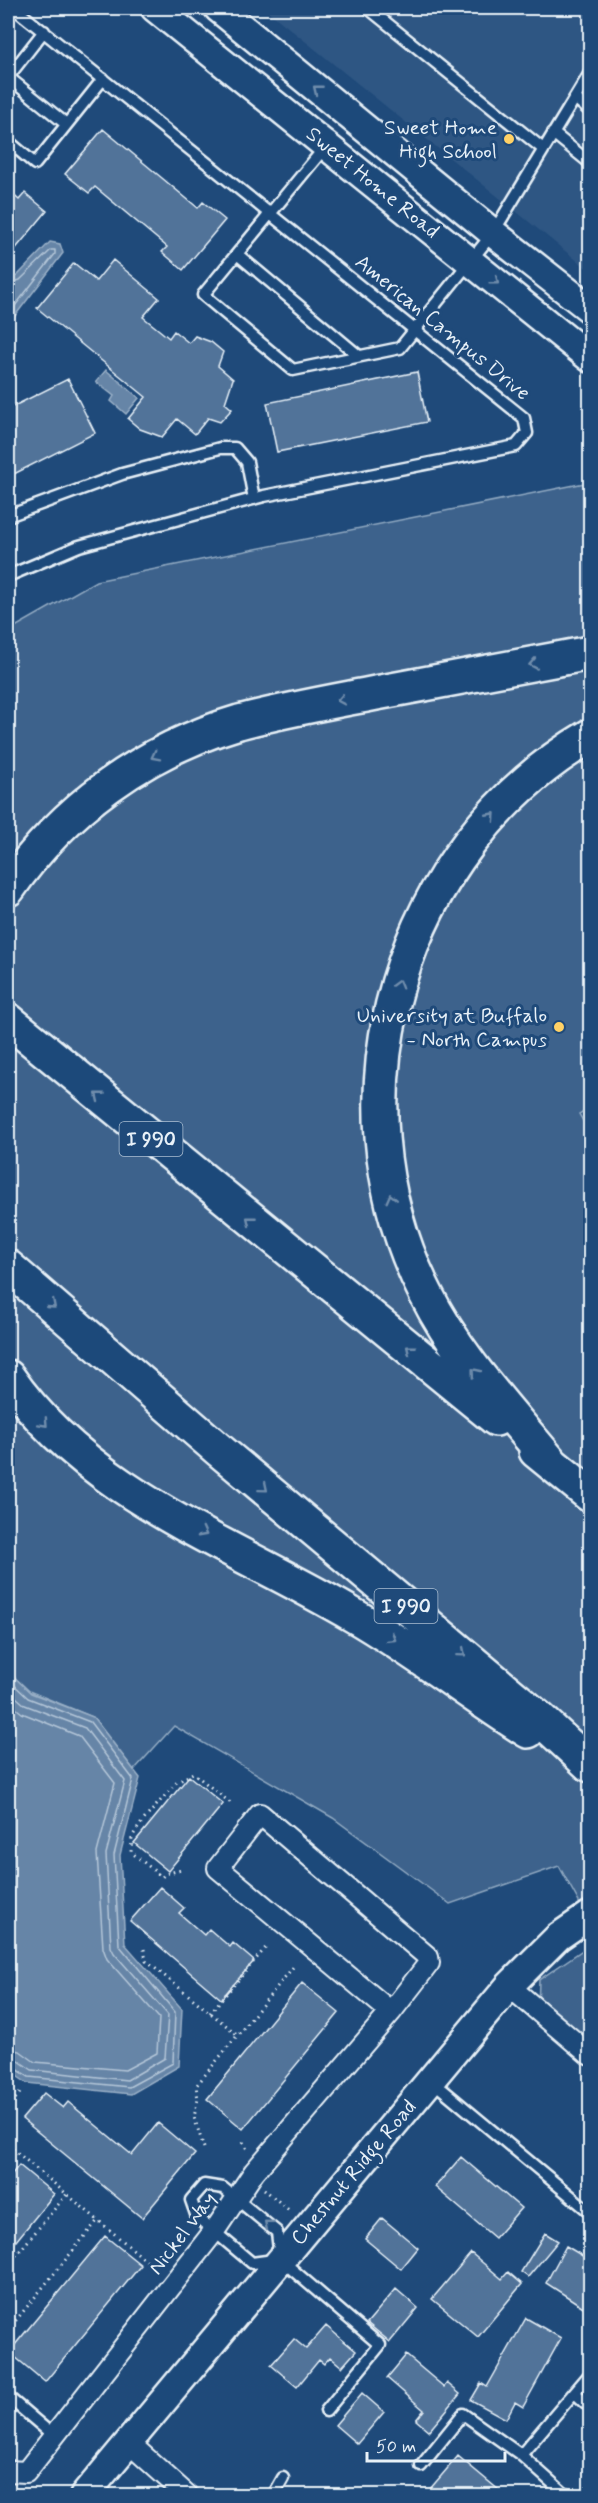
<svg xmlns="http://www.w3.org/2000/svg" width="598" height="2503" viewBox="0 0 598 2503" font-family="Mynerve,sans-serif">
  <style>
    .built { fill: #2e5683 }
    .green { fill: #3c628c; stroke: #92aac2; stroke-width: 1.5 }
    .water { fill: #6685a7; stroke: #9ab0c7; stroke-width: 1.5 }
    .lines { fill: none; stroke-linecap: round; stroke-linejoin: round }
    .shore { stroke: #b4c6d8; stroke-width: 1.5 }
    .building { fill: #517399; stroke: #e8f1f8; stroke-width: 1.5 }
    .lane-casing { stroke: #e8f1f8; stroke-width: 15 }
    .street-casing { stroke: #e8f1f8; stroke-width: 24 }
    .secondary-casing { stroke: #e8f1f8; stroke-width: 32 }
    .highway-casing { stroke: #e8f1f8; stroke-width: 38 }
    .path { stroke: #e8f1f8; stroke-width: 3; stroke-dasharray: 1.5 4.5; stroke-linecap: butt }
    .lane { stroke: #1f4a7a; stroke-width: 10 }
    .street { stroke: #1f4a7a; stroke-width: 20 }
    .secondary { stroke: #1f4a7a; stroke-width: 27 }
    .highway { stroke: #1f4a7a; stroke-width: 33 }
    .oneway { stroke: #6f8dac }
    .poi-dot { fill: #ffd166; stroke: #1f4a7a; stroke-width: 2 }
    .labels { text-anchor: middle; stroke-width: 6; stroke-linejoin: round; paint-order: stroke }
    .shield { fill: #1f4a7a; stroke: #acbfd2; stroke-width: 1.5 }
    .shield-label { font-size: 20px; font-weight: bold; fill: #e8f1f8 }
    .poi-label { font-size: 21px; fill: #e8f1f8; stroke: #1f4a7a; text-anchor: end }
    .street-label { font-size: 21px; fill: #e8f1f8; stroke: #1f4a7a }
  </style>
  <rect width="100%" height="100%" fill="#1f4a7a"/>
  <filter id="ink" filterUnits="userSpaceOnUse"><feTurbulence type="fractalNoise" baseFrequency=".0167" numOctaves="2"/><feDisplacementMap in="SourceGraphic" scale="12" xChannelSelector="R" yChannelSelector="G"/><feConvolveMatrix kernelMatrix="1 2 1 2 8 2 1 2 1" color-interpolation-filters="sRGB"/></filter>
  <g filter="url(#ink)">
    <path class="built" d="M264,8h326v263z"/>
    <path class="green" d="M590,482v625l-11,7 11,19v763l-10,8 -21,-38 -109,38 -117,-86 -159,-92 -40,44 -41,-53 -64,-26 -21,-20v-1040l88,-50z
      M590,1945v110l-52,-44 1,-31z"/>
    <path class="water" d="M50,242l10,2 3,9 -55,72v-47l9,-2z
      M106,370l33,28 -13,16 -15,-13 3,-5 -18,-14z
      M8,1671l23,22 62,24 47,61 -20,77 5,89 57,65 -3,57 -48,28 -104,-11 -19,-13z"/>
    <g class="lines">
      <path class="shore" d="M8,284l12,-4 31,-30h4v4l-47,61
        M8,1679l20,19 62,24 43,57 -19,76 5,90 56,67 -2,51 -44,24 -100,-10 -17,-11 -4,-1
        M8,1690l17,15 60,23 40,53 -19,73 5,93 3,6 54,62 -3,43 -38,22 -95,-10 -16,-11 -8,-1
        M8,1702l14,11 57,23 36,47 -18,70 6,95 4,11 52,59 -2,35 -32,17 -90,-8 -15,-11 -12,-2"/>
    </g>
    <path class="building" d="M103,129l95,79 5,-6 22,18 -42,50 -21,-18 5,-5 -72,-60 -6,6 -24,-19z
      M8,190l11,10 6,-7 22,18 -39,47z
      M113,260l46,38 -16,19 26,21 5,-7 15,12 6,-7 16,6 12,10 -5,14 15,13 -8,24 7,6 -12,13 -12,-4 -13,16 -18,-15 -15,18 -22,-8 -12,-10 18,-22 -109,-89 37,-45 22,18z
      M417,372l10,50 -150,30 -10,-49z
      M68,379l27,54 -87,44v-68z
      M189,1776l34,28 -55,67 -34,-28z
      M160,1887l24,21 -5,5 25,22 5,-6 21,18 3,-4 21,18 -33,38 -91,-78z
      M302,1983l37,30 -96,116 -36,-30z
      M44,2093l19,15 5,-6 64,53 26,-32 37,31 -53,64 -120,-99z
      M461,2157l60,51 -26,30 -60,-51z
      M19,2165l35,29 -46,57v-72z
      M382,2218l36,30 -17,21 -36,-30z
      M545,2233l13,8 -30,36 -7,-5z
      M105,2236l36,29 -96,117 -36,-30z
      M566,2246l25,15v51l-45,-29z
      M471,2253l31,26 6,-7 14,12 -44,53 -46,-38z
      M396,2289l22,19 -28,34 -23,-19z
      M526,2318l35,20 -38,69 -8,-5 -9,17 -35,-19 10,-17 6,4z
      M326,2326l30,25 -14,16 -12,-10 -6,7 -5,-4 -22,27 -26,-22 23,-26 12,10z
      M406,2355l38,32 3,-4 13,11 -31,37 -13,-11 8,-10 -37,-32z
      M362,2393l22,19 -27,32 -22,-19z
      M458,2456l48,40h-82z"/>
    <g class="lines">
      <defs>
        <path id="lane" d="M368,8l175,141
          M44,31l-36,46 58,47
          M575,98l15,13
          M553,133l37,30
          M8,141l27,23 68,-85
          M326,146l-123,149 90,75 107,-22 93,-115 97,-160
          M237,254l122,102
          M8,516l114,-42 98,-26h15l12,14 7,37
          M8,576l71,-30 185,-50 252,-50 11,-13 -3,-15 -510,-410
          M431,2080l159,132
          M274,2260l-22,3 -55,-46 -6,-17 13,-15 19,3 54,44 3,27 100,86 -54,66
          M575,2393l15,14
          M8,2397l47,40
          M521,2455l46,41
          M421,2466l42,-52 58,41 69,-81
          M273,2496l10,-18
          M588,2496l2,-4"/>
        <path id="street" d="M509,1986l81,69
          M128,2442l60,54
          M8,2471l18,1 189,-242 39,-58 137,-160 38,-49 -1,-6 -168,-143 -42,54 173,144"/>
        <path id="secondary" d="M155,8l435,350
          M218,8l275,225 97,76
          M84,2496l425,-510 49,-49 32,-22"/>
        <path id="highway" d="M8,889c56,-81 136,-139 231,-167 45,-12 91,-20 137,-29 72,-13 143,-27 214,-40
          M8,1020l488,399
          M8,1267l211,183 320,268 51,47
          M8,1377c82,119 225,167 345,238 61,35 116,79 175,116
          M536,1451l54,44
          M553,1465c-45,-55 -95,-107 -127,-171 -101,-198 -27,-446 164,-558"/>
      </defs>
      <use href="#lane" class="lane-casing"/>
      <use href="#street" class="street-casing"/>
      <use href="#secondary" class="secondary-casing"/>
      <use href="#highway" class="highway-casing"/>
      <path class="path" d="M180,1870l-15,4 -3,3 -31,-25 1,-15 10,-15 34,-39 17,-10 39,31
        M144,1949l2,12 92,74
        M210,2013l58,-68
        M8,2093h12l-12,15
        M243,2142l5,9
        M8,2145l146,122
        M204,2148l-10,-31 4,-18 -2,-13 98,-120
        M264,2189l27,23
        M8,2265l59,-71
        M8,2330l90,-110"/>
      <use href="#lane" class="lane"/>
      <use href="#street" class="street"/>
      <use href="#secondary" class="secondary"/>
      <use href="#highway" class="highway"/>
    </g>
    <defs><path id="oneway-chevron" d="M-2-3.5L2.5 0L-2 3.5" fill="none" stroke-width="1.6" stroke-linecap="round" stroke-linejoin="round" transform="scale(1.5)"/></defs>
    <g class="oneway">
      <use href="#oneway-chevron" transform="translate(317 89) rotate(-141)"/>
      <use href="#oneway-chevron" transform="translate(495 281) rotate(39)"/>
      <use href="#oneway-chevron" transform="translate(533 664) rotate(169)"/>
      <use href="#oneway-chevron" transform="translate(341 700) rotate(169)"/>
      <use href="#oneway-chevron" transform="translate(155 756) rotate(153)"/>
      <use href="#oneway-chevron" transform="translate(492 816) rotate(-48)"/>
      <use href="#oneway-chevron" transform="translate(398 984) rotate(-74)"/>
      <use href="#oneway-chevron" transform="translate(99 1096) rotate(-141)"/>
      <use href="#oneway-chevron" transform="translate(391 1198) rotate(-104)"/>
      <use href="#oneway-chevron" transform="translate(250 1220) rotate(-141)"/>
      <use href="#oneway-chevron" transform="translate(52 1305) rotate(41)"/>
      <use href="#oneway-chevron" transform="translate(410 1349) rotate(-141)"/>
      <use href="#oneway-chevron" transform="translate(475 1372) rotate(-129)"/>
      <use href="#oneway-chevron" transform="translate(44 1423) rotate(47)"/>
      <use href="#oneway-chevron" transform="translate(264 1488) rotate(40)"/>
      <use href="#oneway-chevron" transform="translate(203 1533) rotate(28)"/>
      <use href="#oneway-chevron" transform="translate(392 1638) rotate(32)"/>
      <use href="#oneway-chevron" transform="translate(462 1653) rotate(40)"/>
      <use href="#oneway-chevron" transform="translate(268 2224) rotate(-140)"/>
    </g>
  </g>
  <g class="poi-dot">
    <circle cx="509" cy="139" r="6"/>
    <circle cx="559" cy="1027" r="6"/>
  </g>
  <g class="labels">
    <g class="shield">
      <rect x="119.5" y="1122" width="63" height="34" rx="4.5"/>
      <rect x="374.5" y="1589" width="63" height="34" rx="4.5"/>
    </g>
    <g class="shield-label">
      <text x="151" y="1146">I 990</text>
      <text x="406" y="1613">I 990</text>
    </g>
    <g class="poi-label">
      <text x="497" y="134">Sweet Home<tspan x="497" dy="24">High School</tspan></text>
      <text x="547" y="1022">University at Buffalo<tspan x="547" dy="24">- North Campus</tspan></text>
    </g>
    <g class="street-label">
      <text transform="translate(373 182) rotate(39)" y="7">Sweet Home Road</text>
      <text transform="translate(443 327) rotate(39)" y="7">American Campus Drive</text>
      <text transform="translate(353 2172) rotate(-50)" y="7">Chestnut Ridge Road</text>
      <text transform="translate(182 2233) rotate(-53)" y="7">Nickel Way</text>
    </g>
  </g>
  <rect width="598" height="2503" fill="none" stroke="#1f4a7a" stroke-width="30"/>
  <rect x="15" y="15" width="568" height="2473" fill="none" stroke="#e8f1f8" stroke-width="2" filter="url(#ink)"/>
  <path d="M367 2452v9h138v-9" fill="none" stroke="#e8f1f8" stroke-width="3"/>
  <text x="376" y="2452" font-size="18" fill="#e8f1f8" stroke="#1f4a7a" stroke-width="4.5" paint-order="stroke">50 m</text>
</svg>
